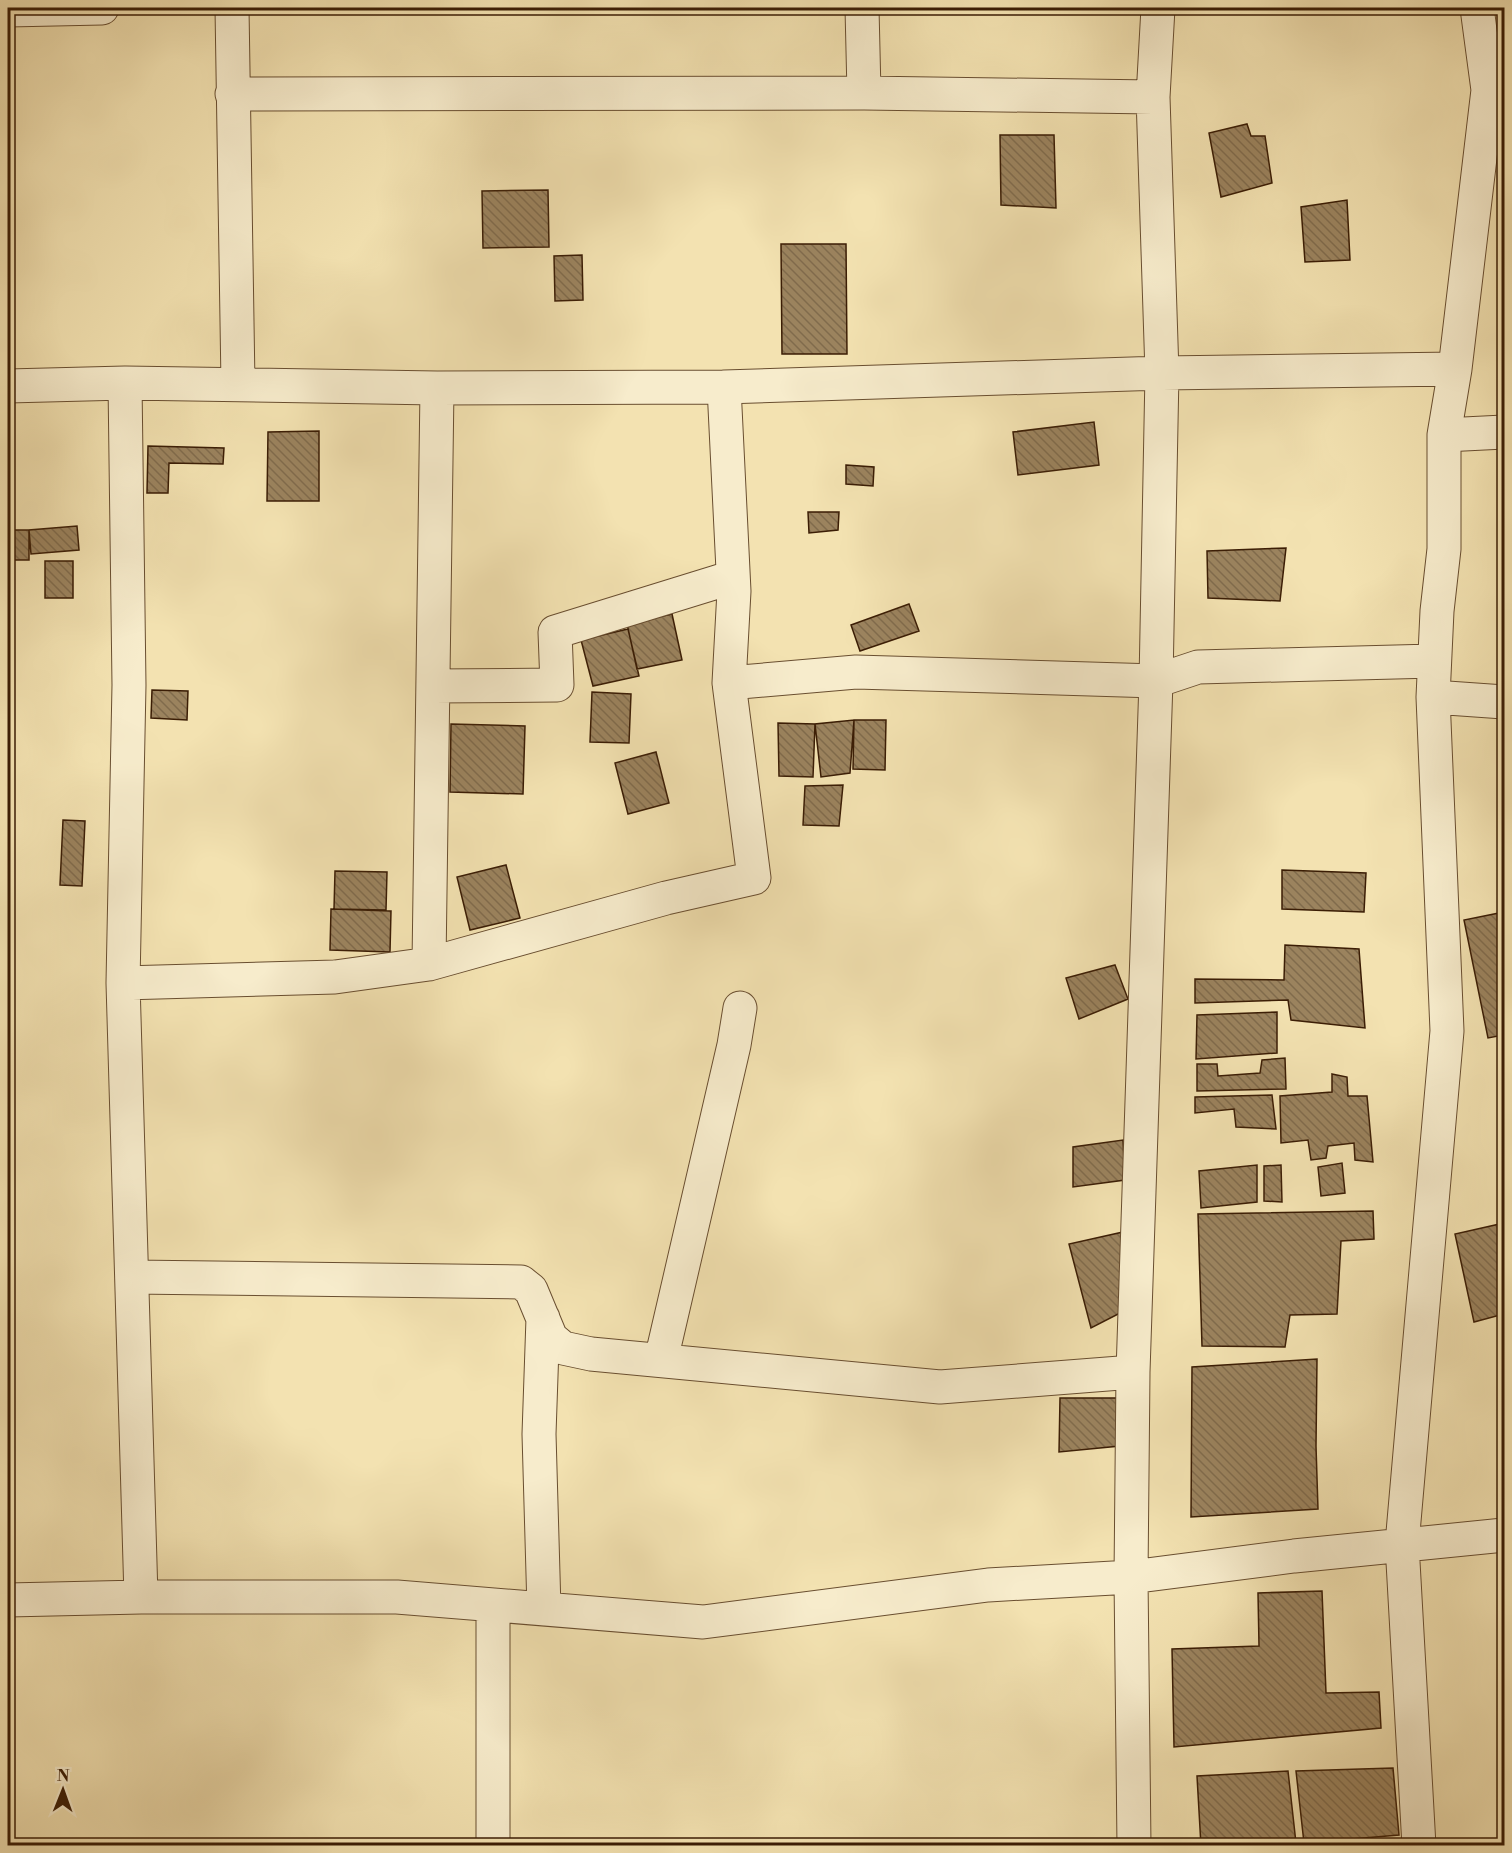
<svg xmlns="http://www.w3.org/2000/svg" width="1512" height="1853" viewBox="0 0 1512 1853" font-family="'Libre Bodoni',serif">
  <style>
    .building { fill: url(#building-back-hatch); stroke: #3b1d05; stroke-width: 1.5 }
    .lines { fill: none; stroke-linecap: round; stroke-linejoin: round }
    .minor-casing { stroke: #694e30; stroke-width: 35 }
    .minor { stroke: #f7eccc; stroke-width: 33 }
  </style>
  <defs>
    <pattern id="building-back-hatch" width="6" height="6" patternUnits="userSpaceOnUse" patternTransform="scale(1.5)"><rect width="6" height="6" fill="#9b835e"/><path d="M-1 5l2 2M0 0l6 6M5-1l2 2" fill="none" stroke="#806b4c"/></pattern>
  </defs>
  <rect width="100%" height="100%" fill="#f3e2b1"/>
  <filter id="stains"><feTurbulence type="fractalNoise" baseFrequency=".00333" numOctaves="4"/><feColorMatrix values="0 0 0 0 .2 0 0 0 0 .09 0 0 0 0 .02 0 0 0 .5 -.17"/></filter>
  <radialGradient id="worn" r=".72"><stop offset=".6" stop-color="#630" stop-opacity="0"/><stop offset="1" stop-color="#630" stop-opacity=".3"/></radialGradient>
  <path class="building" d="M1247,124l4,12h14l7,47 -51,14 -12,-64z
    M1000,135h54l2,73 -55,-3z
    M548,190l1,57 -66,1 -1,-57z
    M1347,200l3,60 -45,2 -4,-55z
    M781,244h65l1,110h-65z
    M582,255l1,45 -28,1 -1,-45z
    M1094,422l5,43 -81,10 -5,-43z
    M319,431v70h-52l1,-69z
    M148,446l76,2 -1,16 -54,-1 -1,30h-21z
    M846,465l28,2 -1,19 -27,-2z
    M808,512h31l-1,18 -29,3z
    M77,526l2,24 -48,4 -2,-24z
    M8,530h21v30h-21z
    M1286,548l-6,53 -72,-3 -1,-47z
    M45,561h28v37h-28z
    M909,604l10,27 -59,20 -9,-26z
    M672,614l10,46 -45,9 -10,-45z
    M628,629l11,47 -46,10 -12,-46z
    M152,690l36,1 -1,29 -36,-2z
    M592,692l39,2 -2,49 -39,-1z
    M854,720l-4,53 -29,4 -6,-53z
    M854,720h32l-1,50 -32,-1z
    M778,723l37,1 -2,53 -34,-1z
    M451,724l74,2 -2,68 -73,-2z
    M656,752l13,51 -41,11 -13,-51z
    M843,785l-4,41 -36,-1 2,-39z
    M63,820l22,1 -3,65 -22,-1z
    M506,865l14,53 -50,12 -13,-53z
    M1282,870l84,3 -2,39 -82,-3z
    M335,871l52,1 -1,38 -52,-1z
    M331,909l60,2 -1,41 -60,-2z
    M1504,912v123l-16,3 -24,-118z
    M1285,945l74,4 6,79 -74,-8 -3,-20 -93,3v-24l89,1z
    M1115,965l13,34 -49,20 -13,-41z
    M1277,1012v41l-81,6 1,-44z
    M1285,1058l1,31 -89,2v-27h20l1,12 42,-3 2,-13z
    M1332,1074l15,3 1,19h19l6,66 -18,-2 -1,-17 -26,3 -2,12 -15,2 -3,-20 -27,3 -1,-47 52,-4z
    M1272,1095l4,34 -40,-2 -2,-18 -39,4v-16z
    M1123,1140l2,40 -52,7v-40z
    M1342,1163l3,30 -24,3 -3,-29z
    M1257,1165v37l-56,6 -2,-37z
    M1281,1165l1,37 -18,-1v-35z
    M1373,1211l1,28 -33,2 -4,73 -47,1 -5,32 -83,-1 -4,-132z
    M1504,1223v91l-30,8 -19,-88z
    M1123,1232l1,79 -33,17 -22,-84z
    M1317,1359l-1,87 2,63 -127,8 1,-150z
    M1060,1398h63l-3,48 -61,6z
    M1322,1591l4,102 53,-1 2,36 -207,19 -2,-98 87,-3 -1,-53z
    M1393,1768l6,67 -95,8 -8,-72z
    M1288,1771l8,72 -95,3 -4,-70z"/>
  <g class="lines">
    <defs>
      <path id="minor" d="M232,8l6,376
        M862,8l2,85
        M8,10l94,-2
        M232,94l632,-1 289,4
        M125,383l4,302 -6,298 18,614
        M8,386l117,-3 312,5 287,-1 438,-14 293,-4
        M724,387l10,204 -5,92
        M1444,435l60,-3
        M433,686l124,-1 -2,-53 178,-55
        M1433,697l71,5
        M429,964l8,-576
        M123,983l212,-6 94,-13 237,-66 88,-20 -25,-195 127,-11 300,9 42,-14 236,-6
        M132,1277l389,5 10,8 20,48 12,10 28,6 349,33 193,-15
        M543,1318l-4,116 5,175
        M661,1360l73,-315 6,-37
        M8,1600l133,-3h256l306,25 285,-37 143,-8 163,-21 210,-21
        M493,1605v241
        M1134,1846l-3,-269 2,-205 23,-691 6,-308 -9,-276 5,-89
        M1419,1846l-17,-302 45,-513 -14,-334 4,-86 7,-62v-114l11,-66 33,-279 -11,-82"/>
    </defs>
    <use href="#minor" class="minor-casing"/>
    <use href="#minor" class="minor"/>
  </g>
  <rect width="1512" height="1853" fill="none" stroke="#f3e2b1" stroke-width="30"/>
  <rect x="9" y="9" width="1494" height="1835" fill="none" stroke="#3b1d05" stroke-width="3"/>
  <rect x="15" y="15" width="1482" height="1823" fill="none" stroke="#3b1d05" stroke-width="1.5"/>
  <g transform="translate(63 1790) rotate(1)" stroke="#f7eccc" stroke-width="4.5" paint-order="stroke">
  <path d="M0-4.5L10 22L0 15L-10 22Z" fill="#3b1d05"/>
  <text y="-9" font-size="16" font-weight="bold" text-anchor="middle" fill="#3b1d05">N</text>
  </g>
  <rect width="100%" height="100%" filter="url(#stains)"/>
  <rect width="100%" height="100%" fill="url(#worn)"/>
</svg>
